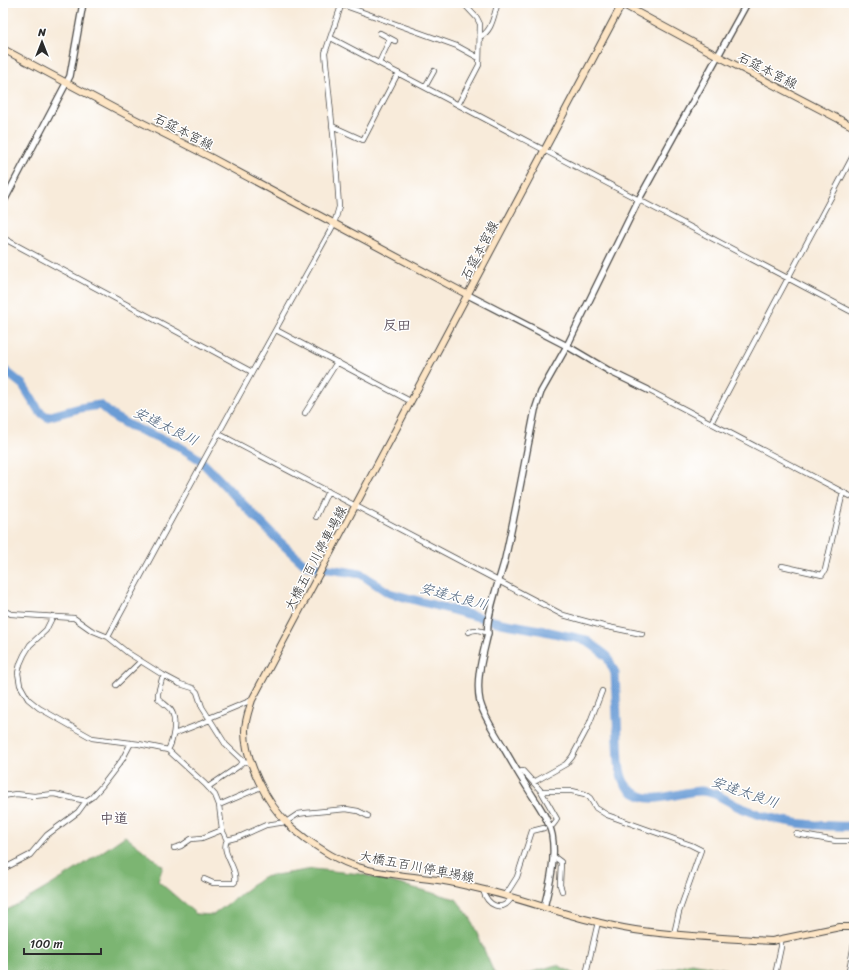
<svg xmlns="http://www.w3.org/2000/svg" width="857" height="978" viewBox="0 0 857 978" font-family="Sriracha,'Klee One',sans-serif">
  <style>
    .forest { fill: #7cb572; stroke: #54704e }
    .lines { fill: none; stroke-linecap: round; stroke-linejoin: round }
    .river { stroke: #6b9cd5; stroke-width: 9 }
    .minor-casing { stroke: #4a4845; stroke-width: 6 }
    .tertiary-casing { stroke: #4a4845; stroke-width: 8 }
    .secondary-casing { stroke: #4a4845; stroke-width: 8 }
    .minor { stroke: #fff; stroke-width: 4.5 }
    .tertiary { stroke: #fff; stroke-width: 5.5 }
    .secondary { stroke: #fde5c5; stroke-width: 6 }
    .labels { text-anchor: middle; stroke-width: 3; stroke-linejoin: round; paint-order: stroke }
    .street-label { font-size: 13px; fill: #2b2b2b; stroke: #fff }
    .neighbourhood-label { font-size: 14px; font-weight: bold; fill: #5e525e; stroke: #fff }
    .water-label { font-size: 14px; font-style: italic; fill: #485e77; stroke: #fff }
  </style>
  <rect width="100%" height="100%" fill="#fff"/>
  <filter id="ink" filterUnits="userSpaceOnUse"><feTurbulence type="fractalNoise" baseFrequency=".025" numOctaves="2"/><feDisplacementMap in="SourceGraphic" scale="8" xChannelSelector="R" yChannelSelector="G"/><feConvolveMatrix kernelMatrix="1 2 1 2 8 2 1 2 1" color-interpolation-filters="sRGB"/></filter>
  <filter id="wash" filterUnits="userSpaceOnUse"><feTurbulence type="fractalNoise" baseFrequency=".012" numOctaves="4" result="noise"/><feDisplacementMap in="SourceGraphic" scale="16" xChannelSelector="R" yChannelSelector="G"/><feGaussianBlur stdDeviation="0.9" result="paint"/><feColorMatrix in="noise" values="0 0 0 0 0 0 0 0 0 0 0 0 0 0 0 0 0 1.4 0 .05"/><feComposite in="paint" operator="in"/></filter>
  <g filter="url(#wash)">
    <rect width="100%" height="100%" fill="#f8ebda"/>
    <path class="forest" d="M125,836l38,30 -5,15 38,33 17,1 50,-38 50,-8 48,5 95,25 14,18 24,56 5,2h-496v-63c43,-22 82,-48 122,-76z
      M691,963l35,6 10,6h-87z
      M557,965l20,10h-55l34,-10z"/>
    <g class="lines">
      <path class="river" d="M3,369l20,16 16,26 8,6 33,-9 20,-3 14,12 16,9 47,19 22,14 79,81 25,23 7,3 51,8 28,19 112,30 39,7 46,10 21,16 8,17 4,90c2,16 5,26 22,33 16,7 41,-5 60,-5 14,0 24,9 36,15 7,3 15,6 23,9 30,9 63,12 94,11"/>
    </g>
  </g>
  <g filter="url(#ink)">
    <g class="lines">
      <defs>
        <path id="minor" d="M340,4l117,42 22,12
          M380,33l15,8
          M480,37c13,-7 13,-21 18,-34
          M331,38l523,275
          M379,63l11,-24
          M425,87l9,-16
          M458,105l21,-40 1,-41 -3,-6 -14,-15
          M332,126l31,14 35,-67
          M3,238l249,134
          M276,330l134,71
          M648,390l206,108
          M305,413l32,-51
          M711,423l143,-269
          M219,434l344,181 40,11 39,8
          M316,517l12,-26
          M782,566l40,9 3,-5 18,-78
          M3,610l8,4 63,4 17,12 17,7 20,16 35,22 17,9 13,4 4,4 5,15 24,38 17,16 8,2
          M53,616l-7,14 -16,15 -6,10 -4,9 -2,9 2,12 8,14 11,9 53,30 47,6 29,6 37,34 10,11 4,10 3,25 5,10 12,-3 27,-12 20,-3 12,-8 7,-1 41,-4 12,2 10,5
          M469,632c6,-4 13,-1 19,1
          M108,637c74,-138 150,-276 226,-413l5,-17 -3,-44 -11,-110 17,-50
          M163,675l-5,18v5c4,5 12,9 14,14 5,9 1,29 -4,38
          M116,685l25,-24
          M209,718l43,-18
          M174,734l36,-14
          M518,772l5,-1 18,20h31l13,3 5,4 6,10 11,7 84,30 10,5 -22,62 -5,22
          M534,782l32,-18 6,-7 16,-30 14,-36
          M208,787l31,-21 4,-5
          M541,791l16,28 -1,2 -3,4
          M3,796l13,-2 18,2 20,-2 32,7
          M219,805l42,-18
          M796,834l40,7h18
          M174,848l7,-2 10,-7 11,-1 20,-8
          M553,856l8,6 -1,23 2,6
          M3,869l27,-14 17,-20 31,-23 8,-11 6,-4 10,-11 20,-26 9,-17
          M204,879l9,4h21l1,-1c3,-15 -15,-29 -8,-42
          M483,890c4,15 19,24 29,7
          M505,896l12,-19 15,-46 12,-3
          M853,927l1,12
          M587,970l11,-48
          M775,975l6,-28v-8
          M848,975l6,-31"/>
        <path id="tertiary" d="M3,203l67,-127 13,-73
          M468,295l99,51 44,26 37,18
          M544,907c6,-23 12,-49 8,-72 -4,-18 -16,-33 -25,-48 -9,-14 -17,-28 -25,-42 -8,-14 -18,-28 -22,-43 -5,-23 3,-47 8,-69 -3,-15 13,-57 17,-74 11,-49 20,-99 30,-149l6,-18 26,-46 71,-145 109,-198"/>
        <path id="secondary" d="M620,3l98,53 136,71
          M622,4l-370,696c-3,10 -7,20 -7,31 0,30 22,73 44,94 5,5 11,9 17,14 16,11 32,22 52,28 25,8 53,9 80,13 15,2 30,6 46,10 50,12 99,32 151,40 38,6 79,7 118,10l19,1 68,-14h14
          M3,49l122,65 85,43 258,138"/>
      </defs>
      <use href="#minor" class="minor-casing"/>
      <use href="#tertiary" class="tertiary-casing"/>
      <use href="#secondary" class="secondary-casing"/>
      <use href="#minor" class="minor"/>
      <use href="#tertiary" class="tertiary"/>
      <use href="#secondary" class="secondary"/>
    </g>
  </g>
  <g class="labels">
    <g class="street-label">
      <text transform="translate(768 70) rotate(27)" y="5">石筵本宮線</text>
      <text transform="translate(184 131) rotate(27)" y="5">石筵本宮線</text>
      <text transform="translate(479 250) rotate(-62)" y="5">石筵本宮線</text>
      <text transform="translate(315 558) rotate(-62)" y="5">大橋五百川停車場線</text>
      <text transform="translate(417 866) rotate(11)" y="5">大橋五百川停車場線</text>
    </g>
    <g class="neighbourhood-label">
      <text x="397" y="330">反田</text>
      <text x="114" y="823">中道</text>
    </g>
    <g class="water-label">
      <text transform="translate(166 426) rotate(26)" y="5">安達太良川</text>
      <text transform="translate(454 596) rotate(15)" y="5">安達太良川</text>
      <text transform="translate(745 792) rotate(19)" y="5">安達太良川</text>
    </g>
  </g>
  <rect width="857" height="978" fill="none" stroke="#fff" stroke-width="16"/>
  <g transform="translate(42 42)" stroke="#ffffff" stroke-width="3" paint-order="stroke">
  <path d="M0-3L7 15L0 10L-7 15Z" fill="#2b2b2b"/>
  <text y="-6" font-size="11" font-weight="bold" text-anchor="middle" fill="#2b2b2b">N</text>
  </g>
  <path d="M24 948v6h77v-6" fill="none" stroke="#2b2b2b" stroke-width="2"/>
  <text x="30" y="948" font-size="12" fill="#2b2b2b" stroke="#ffffff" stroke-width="3" paint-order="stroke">100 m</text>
</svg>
